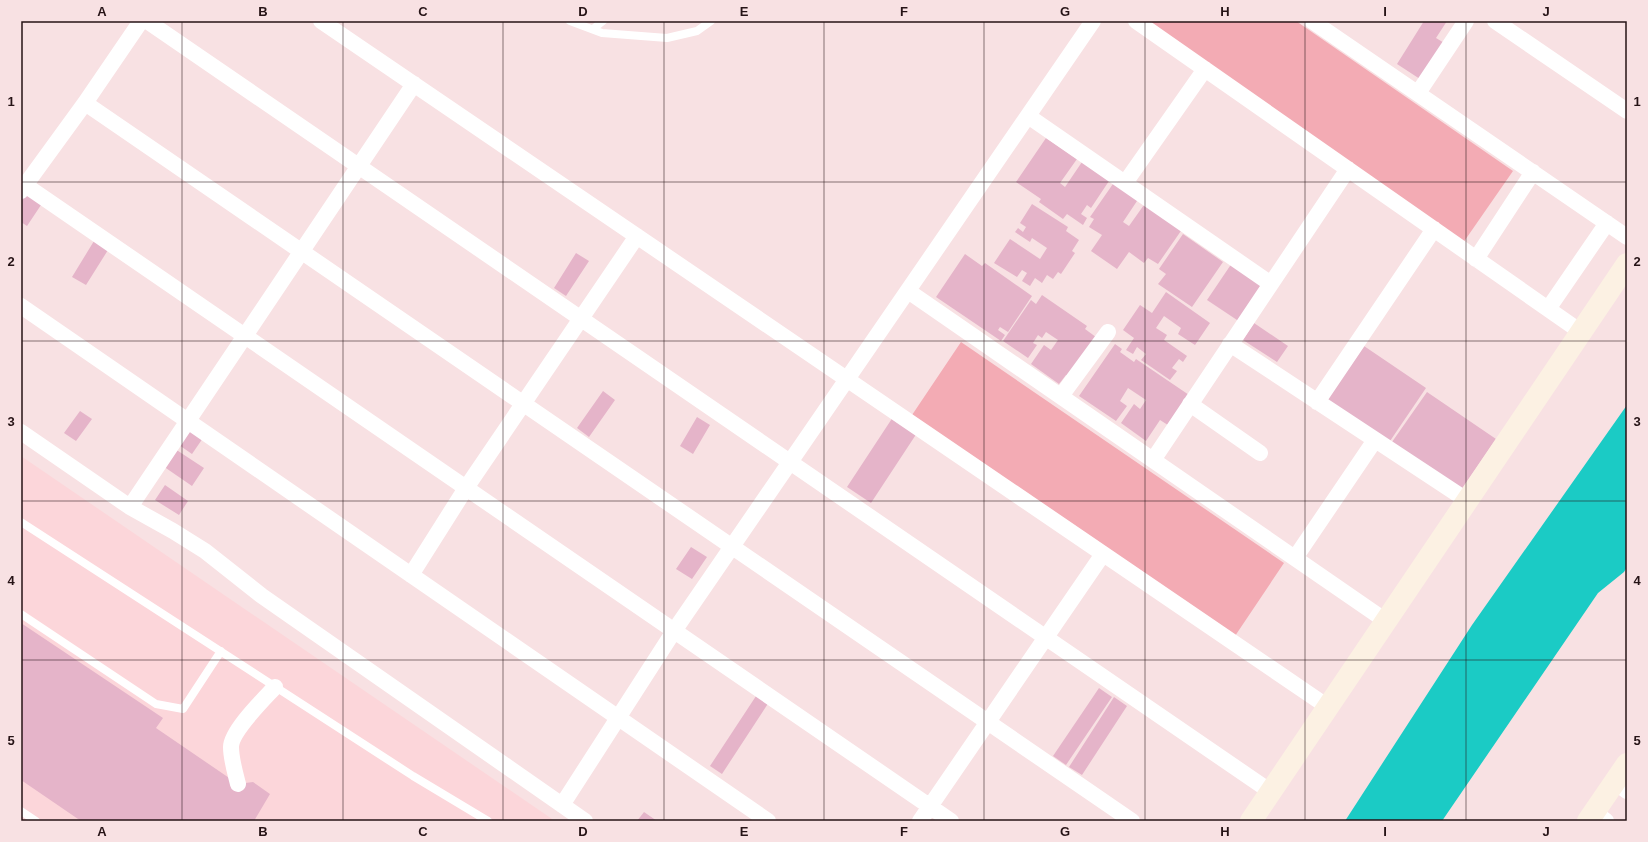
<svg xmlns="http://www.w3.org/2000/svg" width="1648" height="842" viewBox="0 0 1648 842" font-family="Arial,sans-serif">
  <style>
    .built { fill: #fcd6da }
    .green { fill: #f3abb4 }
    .water { fill: #1bcbc5 }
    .building { fill: #e5b4c9 }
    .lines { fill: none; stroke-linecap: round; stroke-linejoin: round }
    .lane { stroke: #fff; stroke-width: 8 }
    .street { stroke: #fff; stroke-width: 16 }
    .secondary { stroke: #fcf1e3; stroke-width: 22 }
    .grid { fill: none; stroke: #261316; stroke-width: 1; stroke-opacity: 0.55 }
    .neatline { fill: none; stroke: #261316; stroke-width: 1.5 }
    .grid-label { font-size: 13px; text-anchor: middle; font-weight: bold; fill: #261316 }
  </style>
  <rect width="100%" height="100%" fill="#f8e1e3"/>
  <path class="built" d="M21,456l534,365h-534z"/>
  <path class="green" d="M1143,21h153l217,150 -50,72z
    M961,342l323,221 -49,73 -323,-221z"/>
  <path class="water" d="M1627,405v162l-3,5 -26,21 -156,228h-97l127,-196z"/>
  <path class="building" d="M1424,21h23l-11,17 10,6 -23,37 -26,-17z
    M1046,138l31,21 -17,24 5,4 17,-25 27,19 -18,27 -4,-3 -6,9 6,4 -4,7 -16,-11 -4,5 -24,-17 2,-3 -25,-17z
    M1115,181l24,17 -16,24 6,4 17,-24 37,26 -25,36 -10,-6 -4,5 -15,-11 -12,17 -26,-18 11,-16 -13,-8 5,-8 -4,-2z
    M27,192l16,10 -16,24 -6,-4v-20z
    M1032,204l36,23 -2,4 13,9 -7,11 3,2 -14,21 -3,-2 -5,7 -6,-4 -5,8 -7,-5 -5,8 -8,-5 5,-8 -5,-3 -5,7 -23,-14 16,-24 30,20 7,-11 -15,-10 -2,4 -15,-10 3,-4 5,4 3,-5 -6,-4z
    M1183,234l40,28 -31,45 -34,-23 8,-10 -7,-5z
    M94,241l14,9 -22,35 -14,-8z
    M576,253l13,8 -23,35 -12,-8z
    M965,254l17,12 3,-3 47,33 -24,36 -8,-5 -2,3 7,5 -4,6 -65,-44z
    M1232,263l33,23 -25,36 -33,-22z
    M1166,292l44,31 -15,22 -17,-11 3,-6 -17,-12 -8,12 11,7 -3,5 23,16 -4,6 -4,-3 -7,9 5,3 -7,9 -29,-20 5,-6 -9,-7 -4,7 -7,-4 8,-12 -11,-8 17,-25 12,8z
    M1042,295l45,31 -2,3 15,11 -27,40 -7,-5 -7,9 -28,-20 13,-19 7,5 7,-10 -12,-8 -4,6 -4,-3 -5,8 4,2 -9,13 -25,-17 28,-41 5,4z
    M1254,323l34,23 -11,16 -34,-22z
    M1115,344l7,5 -2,3 14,10 2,-3 56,38 -21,30 -11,-7 -14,21 -25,-18 13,-19 6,5 6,-9 -18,-12 -8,13 7,5 -11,15 -37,-25z
    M1364,346l62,42 -38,56 -62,-43z
    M603,391l12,9 -26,37 -12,-9z
    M1427,392l69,47 -35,51 -69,-48z
    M80,411l12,8 -16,22 -12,-8z
    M697,417l13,8 -17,29 -13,-8z
    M893,417l24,16 -46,70 -24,-16z
    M189,429l14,9 -11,16 -13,-9z
    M172,447l32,21 -12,18 -32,-22z
    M165,485l23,16 -9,14 -24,-15z
    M691,547l16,10 -15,22 -16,-10z
    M21,623l142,95 -7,10 82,56 15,-2 17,12 -16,27h-173l-60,-41z
    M1099,688l13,9 -46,68 -13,-9z
    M758,693l11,9 -47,72 -12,-8z
    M1114,697l13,9 -45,69 -13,-8z
    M644,812l13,9h-20z"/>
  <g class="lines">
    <path class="lane" d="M570,21l32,12 65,5 30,-7 14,-10
      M593,29l10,-8
      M21,522l392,254 75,45
      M21,614l135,90 27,5 38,-58
      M21,811l15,10"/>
    <path class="street" d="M147,21l1124,771
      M321,21l1007,686
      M1136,21l445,311
      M1312,21l315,216
      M1495,21l132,90
      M1418,93l48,-72
      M85,103l1047,718
      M1028,116l243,168
      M1125,183l80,-114
      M25,185l926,636
      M21,191l64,-88 56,-82
      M1476,259l57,-87
      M908,291l478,330
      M21,306l747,515
      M1548,309l59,-86
      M1230,344l238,157
      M1061,396l47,-64
      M1317,402l117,-173
      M1190,404l70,49
      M21,432l109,75 43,24 32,20 57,45 323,225
      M1153,460l195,-291
      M130,507l284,-423
      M1295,558l80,-118
      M411,575l55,-87 171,-252
      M1615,782l12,9
      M238,784c-3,-12 -7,-25 -7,-37 0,-16 33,-48 44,-60
      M562,805l112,-174 419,-610
      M1594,812l12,9
      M920,821l183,-267"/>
    <path class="secondary" d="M1251,821l376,-557
      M1588,821l39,-57"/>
  </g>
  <path class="grid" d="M182,21v800M343,21v800M503,21v800M664,21v800M824,21v800M984,21v800M1145,21v800M1305,21v800M1466,21v800M21,182h1606M21,341h1606M21,501h1606M21,660h1606"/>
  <rect width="1648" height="842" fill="none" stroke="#f8e1e3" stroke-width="44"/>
  <rect x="22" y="22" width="1604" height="798" class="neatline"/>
  <g class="grid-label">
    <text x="102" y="16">A</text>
    <text x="263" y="16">B</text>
    <text x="423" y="16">C</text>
    <text x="583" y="16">D</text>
    <text x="744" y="16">E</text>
    <text x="904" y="16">F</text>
    <text x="1065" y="16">G</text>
    <text x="1225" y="16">H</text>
    <text x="1385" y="16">I</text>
    <text x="1546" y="16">J</text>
    <text x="11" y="106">1</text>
    <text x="1637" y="106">1</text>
    <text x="11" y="266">2</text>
    <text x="1637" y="266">2</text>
    <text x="11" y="426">3</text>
    <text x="1637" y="426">3</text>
    <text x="11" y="585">4</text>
    <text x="1637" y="585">4</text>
    <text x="11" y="745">5</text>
    <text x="1637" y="745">5</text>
    <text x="102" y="836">A</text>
    <text x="263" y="836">B</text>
    <text x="423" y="836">C</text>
    <text x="583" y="836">D</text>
    <text x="744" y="836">E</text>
    <text x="904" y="836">F</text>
    <text x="1065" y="836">G</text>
    <text x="1225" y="836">H</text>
    <text x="1385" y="836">I</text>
    <text x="1546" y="836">J</text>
  </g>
</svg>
